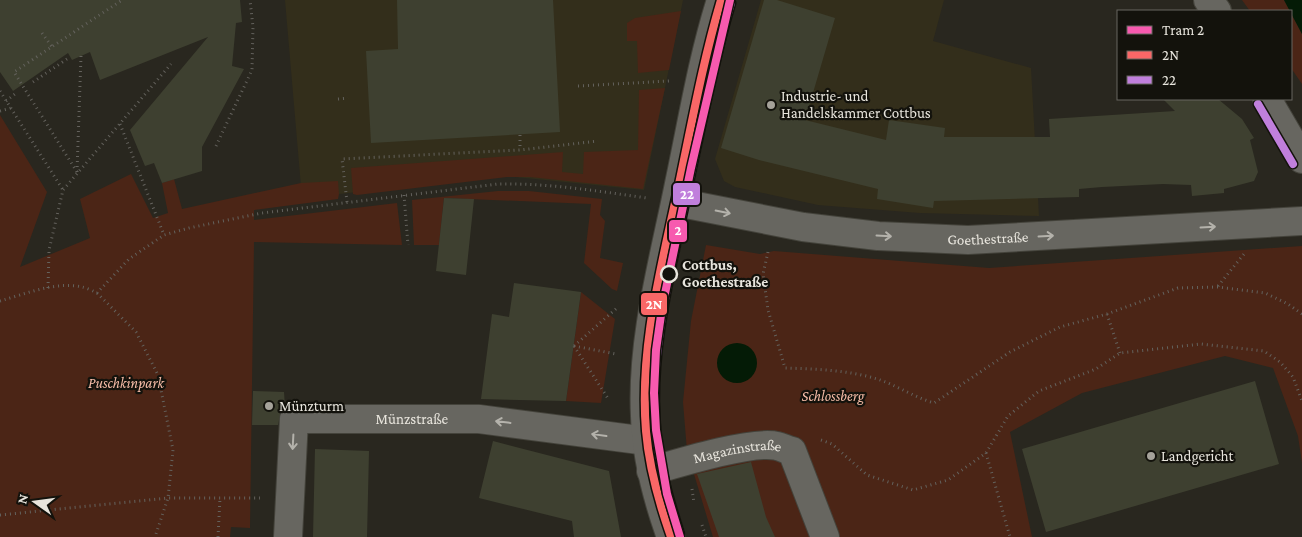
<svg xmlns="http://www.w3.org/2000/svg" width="1302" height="537" viewBox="0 0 1302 537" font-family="'Crimson Pro',serif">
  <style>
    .built { fill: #332e1b }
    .green { fill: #4b2516 }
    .water { fill: #041b06 }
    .building { fill: #3e4030 }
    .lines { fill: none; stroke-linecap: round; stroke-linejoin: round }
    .minor-casing { stroke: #44433b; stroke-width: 30 }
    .path { stroke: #64625d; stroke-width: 3; stroke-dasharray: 1 4; stroke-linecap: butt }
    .minor { stroke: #676660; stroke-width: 28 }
    .bus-1-casing { stroke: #13120c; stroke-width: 11 }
    .bus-2-casing { stroke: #13120c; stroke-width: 11 }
    .bus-1 { stroke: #f96767; stroke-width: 8 }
    .bus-2 { stroke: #c07fdc; stroke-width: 8 }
    .tram-1-casing { stroke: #13120c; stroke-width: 11 }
    .tram-1 { stroke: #f75aaf; stroke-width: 8 }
    .oneway { stroke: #b4b2ab }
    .poi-dot { fill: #a5a29a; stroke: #13120c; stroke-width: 2 }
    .stop-dot { fill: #13120c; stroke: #e8e5dd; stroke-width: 2.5 }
    .labels { text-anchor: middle; stroke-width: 4.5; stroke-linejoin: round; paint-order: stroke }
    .poi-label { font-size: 15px; fill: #e8e5dd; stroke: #13120c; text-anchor: start }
    .street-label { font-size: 15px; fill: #e8e5dd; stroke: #13120c }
    .stop-label { font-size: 15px; font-weight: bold; fill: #e8e5dd; stroke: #13120c; text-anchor: start }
    .park-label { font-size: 15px; font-style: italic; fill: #f5bba6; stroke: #13120c }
    .line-badge { stroke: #13120c; stroke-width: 2 }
    .badge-label { font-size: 14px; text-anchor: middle; font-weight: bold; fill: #fff }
  </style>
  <rect width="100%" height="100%" fill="#29271f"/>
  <path class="built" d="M285,0h398l-39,190 -138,-14 -204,22z
    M761,0h183l-11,41 98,27 8,148 -119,-3 -102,-8 -83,-18 -11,-6 -9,-22z"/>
  <path class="green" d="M1242,0h42l6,11h-40z
    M681,11l-12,59 -31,3 -1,-32h-10v-18l8,-5z
    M1291,13l11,21v50l-11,-16z
    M665,88l-22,101 -113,-12h-23l-150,18 -4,-1 -2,-26 212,-16 -1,20 21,2 1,-22 54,-2 1,-60z
    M0,115l47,77 -27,75 70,-29 -10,-39 51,-25 22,44 15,-5 -6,-30 12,-4 8,30 119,-26 37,-2 1,13 -1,5 -84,11v10l143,-17 5,42 -148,-3 -4,286 -19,-1 -1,10h-230z
    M498,191h31l73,8 -2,16 5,6 -5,37 23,5 -6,28 -5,-2 -28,-26 7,-59 -147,-6 -5,47h-25l-2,-45z
    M706,245l54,9 14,-3 215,17 313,-22v217l-4,-27 -25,-68 -48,-12 -143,37 -72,39 22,105h-319l-26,-86 -4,-49 8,-81z
    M581,292l34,27 -14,84 -35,-2z"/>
  <path class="water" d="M1284,0h18v34z
    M717 363a20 20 0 1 1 40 0a20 20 0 1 1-40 0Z"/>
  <path class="building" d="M0,0h240l2,22 -6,1 -4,43 12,3 -42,78v24l-40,12 -8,-20 -9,3 -15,-36 78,-93 -108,43 -10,-28 -18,8 -4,-7 -55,38 -13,-19z
    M397,0h156l7,132 -189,11 -5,-92 32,-2z
    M764,0h13l58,18 -30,102 81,20 3,-20 56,8 -1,9h106l-1,-18 126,-8 -12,-12h55l24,20 12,19 -4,2 8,32 -4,9 -30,8v4l-32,3 -1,-11 -28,-1 -61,3 -23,2v8l-145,4 -1,7 -56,-9 1,-10 -119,-29 -38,-12z
    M444,198l30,1 -8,76 -30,-4z
    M514,283l67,9 -15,109 -85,-2 11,-85 17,3z
    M1255,381l24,83 -233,68 -24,-83z
    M253,391l31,1 1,15 -4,4 -3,14h-26z
    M493,441l116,30 12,66h-47l-2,-16 -93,-23z
    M315,449l54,2 -2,86h-54z
    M751,462l15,55 9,20h-56l-22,-63z"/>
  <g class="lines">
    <defs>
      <g id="minor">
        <path d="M1208,0l9,11"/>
        <path d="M1267,99l35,60"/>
        <path id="s1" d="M676,202l127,25 75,9 90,4 334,-19"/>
        <path id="s2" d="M651,471c27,-8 102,-31 126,-25 5,1 10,4 15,5l33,86"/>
        <path id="s3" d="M288,537l6,-118h185l168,22"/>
        <path d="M671,537c-14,-39 -25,-80 -26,-121 -4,-76 19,-157 34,-232 13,-61 23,-124 42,-184"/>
      </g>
    </defs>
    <use href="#minor" class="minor-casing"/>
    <path class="path" d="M42,33l10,14
      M33,82l37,-25
      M578,86l91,-5
      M0,91l63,99
      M338,99l10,-1
      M6,101l9,-7
      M0,111l11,-3
      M120,124l44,111
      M520,135v15
      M216,146l36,-76 1,-43 -3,-27
      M77,172l-63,-100 108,-72
      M77,172l4,-116
      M404,195l4,50
      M347,202l-5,-43 178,-9 78,-9
      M768,252l-5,22 5,36 17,58c30,1 63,2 92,11 19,6 37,18 57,24l76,-51 50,-25 47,-13 71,-26 40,-1 47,6 23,11 14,10
      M1218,286l26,-32
      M48,288l1,-38 14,-60 108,-126
      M97,293l39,39 22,43 15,75 -5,48 -13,39
      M0,301c25,-7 56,-20 82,-14 5,1 11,4 15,6l32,-34 35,-24 25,-7 73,-15 236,-29c50,-1 99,7 149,14
      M1107,314l13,39
      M574,346l35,54
      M574,346l44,-39
      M574,346l42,8
      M821,440l11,4 35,31 46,15 35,-10 38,-27 22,-37 31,-25 57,-22 24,-16 81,-9 63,7 16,11 13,15 9,24
      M986,453l24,84
      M692,489l2,14
      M0,515l168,-17h92
      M702,525l4,12
      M218,537l2,-39"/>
    <use href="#minor" class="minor"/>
    <defs>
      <path id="bus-1" d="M671,537c-12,-34 -22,-70 -25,-106 -7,-84 16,-166 33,-247 13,-62 24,-123 42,-184"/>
      <path id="bus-2" d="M1258,104l35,60
        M680,534c-11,-34 -21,-68 -24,-103 -7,-82 16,-164 32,-243 13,-62 25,-124 43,-185"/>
    </defs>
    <use href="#bus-1" class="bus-1-casing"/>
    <use href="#bus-2" class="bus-2-casing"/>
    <use href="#bus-1" class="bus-1"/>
    <use href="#bus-2" class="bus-2"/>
    <defs>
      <path id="tram-1" d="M680,537l-13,-43 -11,-64 -2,-37 2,-43 6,-42 29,-140 39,-168"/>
    </defs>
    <use href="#tram-1" class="tram-1-casing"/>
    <use href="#tram-1" class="tram-1"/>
  </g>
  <defs><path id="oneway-shaft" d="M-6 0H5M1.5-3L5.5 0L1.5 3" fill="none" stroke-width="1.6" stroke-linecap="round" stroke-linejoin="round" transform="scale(1.25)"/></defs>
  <g class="oneway">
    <use href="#oneway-shaft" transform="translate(723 212) rotate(11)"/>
    <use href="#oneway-shaft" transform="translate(1208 227) rotate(-3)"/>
    <use href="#oneway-shaft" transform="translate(884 236) rotate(3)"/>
    <use href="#oneway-shaft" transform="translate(1046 236) rotate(-3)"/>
    <use href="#oneway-shaft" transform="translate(503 422) rotate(-173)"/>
    <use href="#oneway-shaft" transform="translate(599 435) rotate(-172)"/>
    <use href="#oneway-shaft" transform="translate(293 442) rotate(93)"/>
  </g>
  <g class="poi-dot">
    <circle cx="771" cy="105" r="5"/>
    <circle cx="269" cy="406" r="5"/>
    <circle cx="1151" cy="456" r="5"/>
  </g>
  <circle class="stop-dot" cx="669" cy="274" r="8"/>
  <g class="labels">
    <g class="poi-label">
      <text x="781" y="101">Industrie- und<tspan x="781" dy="17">Handelskammer Cottbus</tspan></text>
      <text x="279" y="411">Münzturm</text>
      <text x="1161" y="461">Landgericht</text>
    </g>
    <g class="street-label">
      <text dy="5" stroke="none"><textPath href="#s1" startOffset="315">Goethestraße</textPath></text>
      <text dy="5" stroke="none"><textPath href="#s3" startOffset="236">Münzstraße</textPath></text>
      <text dy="5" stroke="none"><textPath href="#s2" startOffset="89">Magazinstraße</textPath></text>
    </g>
    <g class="stop-label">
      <text x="682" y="270">Cottbus,<tspan x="682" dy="17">Goethestraße</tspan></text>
    </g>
    <g class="park-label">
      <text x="126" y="388">Puschkinpark</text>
      <text x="833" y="401">Schlossberg</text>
    </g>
  </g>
  <g class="line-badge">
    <rect x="672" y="182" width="29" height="24" rx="5" fill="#c07fdc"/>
    <rect x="668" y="219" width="20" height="24" rx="5" fill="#f75aaf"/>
    <rect x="640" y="292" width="28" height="24" rx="5" fill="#f96767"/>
  </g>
  <g class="badge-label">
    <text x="687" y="199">22</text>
    <text x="678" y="235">2</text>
    <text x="654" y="309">2N</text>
  </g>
  <rect x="1117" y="10" width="175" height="90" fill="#13120c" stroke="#686660"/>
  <rect x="1127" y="26" width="25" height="8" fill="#f75aaf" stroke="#686660"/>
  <text x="1162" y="35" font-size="15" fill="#e8e5dd">Tram 2</text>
  <rect x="1127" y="51" width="25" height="8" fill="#f96767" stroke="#686660"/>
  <text x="1162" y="60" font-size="15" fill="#e8e5dd">2N</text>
  <rect x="1127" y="76" width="25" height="8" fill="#c07fdc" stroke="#686660"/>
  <text x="1162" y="85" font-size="15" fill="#e8e5dd">22</text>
  <g transform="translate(35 502) rotate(284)" stroke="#13120c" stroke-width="4" paint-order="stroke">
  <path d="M0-4L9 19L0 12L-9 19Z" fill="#e8e5dd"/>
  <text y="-8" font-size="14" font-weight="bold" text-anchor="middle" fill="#e8e5dd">N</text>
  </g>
</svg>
